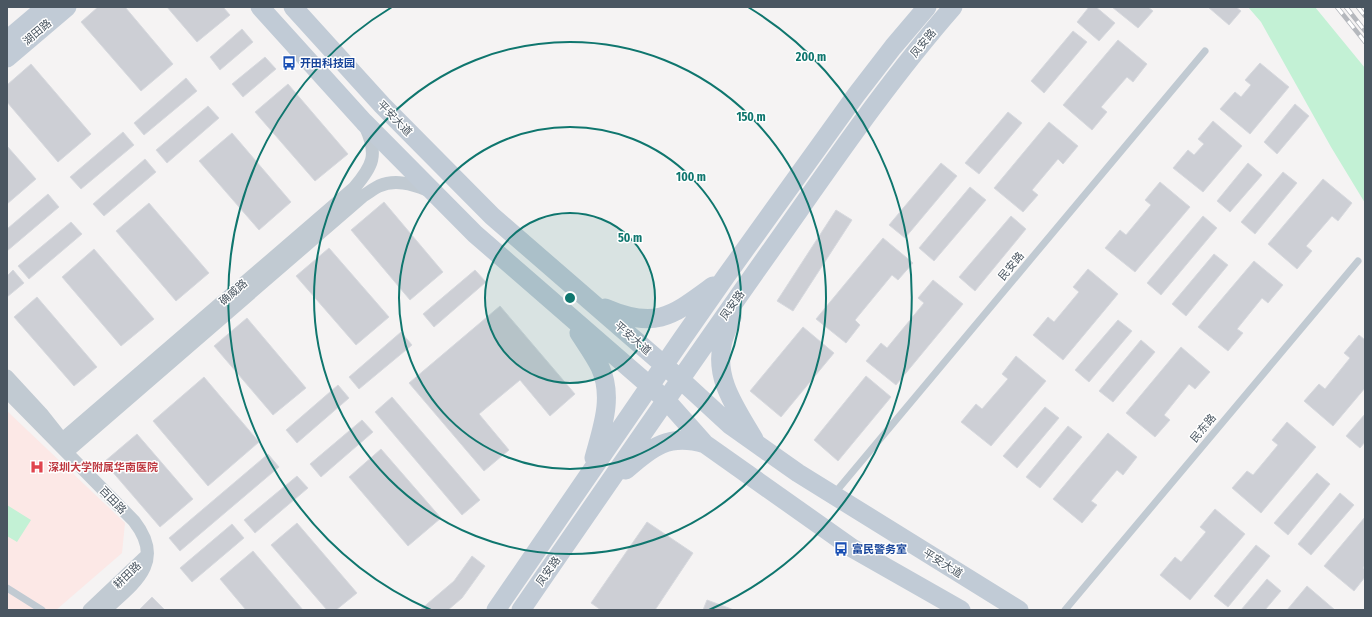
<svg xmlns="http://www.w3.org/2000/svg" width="1372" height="617" viewBox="0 0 1372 617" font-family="'Fira Sans Condensed','Noto Sans SC',sans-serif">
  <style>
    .medical { fill: #fce8e6 }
    .green { fill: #c3f1d5 }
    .building { fill: #cdcfd5; stroke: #d7d9de }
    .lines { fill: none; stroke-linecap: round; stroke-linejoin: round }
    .lane { stroke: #c1cad2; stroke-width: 7 }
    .street { stroke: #c1cad2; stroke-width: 13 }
    .secondary { stroke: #c1cbd6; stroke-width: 19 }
    .rail-casing { stroke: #b5b8bd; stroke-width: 4.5 }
    .rail { stroke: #fff; stroke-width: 3; stroke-dasharray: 9; stroke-linecap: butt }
    .ring { fill: none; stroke: #0f766e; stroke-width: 2 }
    .labels { text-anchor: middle; stroke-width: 3; stroke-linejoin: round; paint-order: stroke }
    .street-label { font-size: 11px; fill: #4a5661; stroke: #fff }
    .transit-label { font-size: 11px; font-weight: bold; fill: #164399; stroke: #fff; text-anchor: start }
    .health-label { font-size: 11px; font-weight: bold; fill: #be3a42; stroke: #fff; text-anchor: start }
    .centre { fill: #0f766e; stroke: #fff; stroke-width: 2 }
    .ring-label { font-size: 12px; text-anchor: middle; font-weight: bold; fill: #0f766e; stroke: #fff; stroke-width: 3; stroke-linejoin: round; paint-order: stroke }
  </style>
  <rect width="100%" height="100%" fill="#f5f3f3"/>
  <path class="medical" d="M7,411l118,112 -3,30 -66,57h-49z"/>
  <path class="green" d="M1248,7h67l50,61v135l-34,-56 -70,-125z
    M7,505l24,15 -14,22 -10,-6z"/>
  <path class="building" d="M98,7h27l48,57 -32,27 -60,-69z
    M167,7h56l7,8 -33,27z
    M1089,7h7l19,16 -16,18 -22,-19z
    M1112,7h36l5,4 -15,17z
    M1208,7h28l5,4 -12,14z
    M242,29l11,13 -33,28 -10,-13z
    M1073,31l14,11 -43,51 -13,-12z
    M1118,40l29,24 -14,18 -6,-5 -26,30 6,5 -15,18 -29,-25z
    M265,57l11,12 -33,28 -11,-13z
    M1260,63l29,24 -39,47 -30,-25 15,-17 6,5 10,-12 -6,-5z
    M31,64l60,70 -33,28 -51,-60v-17z
    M186,78l11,13 -53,44 -10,-12z
    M288,84l60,70 -33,27 -60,-69z
    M1295,104l14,12 -32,38 -13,-12z
    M208,106l11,12 -52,45 -11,-13z
    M1008,112l14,11 -43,51 -14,-11z
    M1213,121l29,25 -39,46 -30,-24 15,-18 6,5 10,-11 -6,-5z
    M1049,122l29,24 -15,18 -5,-5 -26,31 6,5 -15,17 -29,-24z
    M123,132l11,13 -53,44 -11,-12z
    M232,133l59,69 -32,28 -60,-69z
    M7,146l29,33 -29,25z
    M145,159l11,13 -52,44 -11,-12z
    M941,163l16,13 -52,62 -16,-13z
    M1248,163l14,12 -32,37 -13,-11z
    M1283,172l14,11 -42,51 -14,-12z
    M1323,179l29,24 -14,18 -6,-5 -26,30 6,5 -15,18 -29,-25z
    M1160,182l30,25 -55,65 -30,-24 15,-18 6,5 25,-30 -6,-5z
    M970,187l16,13 -52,61 -15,-13z
    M48,194l11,13 -52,44v-22z
    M384,202l59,70 -33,28 -59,-70z
    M149,203l60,70 -33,28 -60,-70z
    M836,210l16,10 -59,91 -16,-10z
    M1011,216l15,13 -51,62 -16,-14z
    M1203,216l14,12 -56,67 -14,-12z
    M71,222l11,12 -53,45 -11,-13z
    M883,238l30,25 -15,17 -6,-5 -37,45 5,5 -14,18 -30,-24z
    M329,248l60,69 -33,28 -60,-69z
    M94,249l60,70 -33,27 -59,-69z
    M1214,254l14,11 -42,51 -14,-12z
    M1254,261l29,24 -15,18 -6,-5 -25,31 6,4 -15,18 -30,-24z
    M1088,269l30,25 -55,66 -30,-25 15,-18 6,5 25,-30 -6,-5z
    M13,270l11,13 -17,14v-21z
    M475,270l11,12 -52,45 -11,-13z
    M933,280l30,24 -67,81 -30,-24 15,-18 6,5 37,-45 -6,-5z
    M37,297l60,70 -23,19 -60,-69z
    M500,306l75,88 -25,22 -30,-36 -41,34 30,36 -25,21 -75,-88z
    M247,318l59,70 -33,27 -59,-69z
    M1118,320l14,11 -43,51 -14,-12z
    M803,327l31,26 -53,64 -31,-26z
    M401,332l11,13 -53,44 -10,-12z
    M1359,335l6,5v48l-32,38 -29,-25 15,-17 6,5 25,-31 -6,-5z
    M1141,340l14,12 -42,50 -14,-11z
    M1181,347l29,25 -15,17 -6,-5 -25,31 6,5 -15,17 -29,-24z
    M1016,356l30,25 -55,65 -30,-24 15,-18 6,5 26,-30 -6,-5z
    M866,376l25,21 -53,64 -24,-21z
    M204,377l55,65 -51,44 -55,-65z
    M338,385l11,13 -52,45 -11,-13z
    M392,397l88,103 -18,15 -87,-103z
    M1045,407l14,11 -42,50 -14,-12z
    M1365,414v28l-5,6 -14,-12z
    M362,420l11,12 -52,45 -11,-13z
    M1287,422l29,25 -55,66 -29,-25 15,-17 6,4 25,-30 -6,-5z
    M1068,426l14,11 -42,51 -14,-11z
    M1108,433l29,24 -14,18 -6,-5 -26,31 6,4 -15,18 -29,-24z
    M137,434l56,65 -33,28 -56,-65z
    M381,449l60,69 -33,28 -59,-69z
    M268,454l11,13 -99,84 -11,-13z
    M1317,473l13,11 -42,51 -14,-12z
    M297,476l11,12 -53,45 -11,-13z
    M1340,493l14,12 -43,50 -13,-11z
    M1215,509l30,25 -55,66 -30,-25 15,-18 6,5 25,-30 -6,-5z
    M1365,517v48l-2,3 2,2v7l-11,14 -30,-25z
    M647,522l46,31 -38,57h-54l-10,-7z
    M297,523l60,70 -21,17h-9l-56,-65z
    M232,524l12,14 -52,44 -12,-14z
    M1256,545l14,11 -42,51 -14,-11z
    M253,551l50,59h-57l-26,-31z
    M472,556l13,10 -23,32 -14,12h-28l34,-29z
    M1267,579l14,12 -16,19h-24z
    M1307,586l28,24h-48z
    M152,597l13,13h-26z
    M707,600l27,10h-31z"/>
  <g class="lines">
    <path class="lane" d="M834,494l371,-443
      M7,588l35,22
      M1065,610l293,-349"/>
    <path class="street" d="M7,376l36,39 19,24
      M7,392l127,129c32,41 1,62 -29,89
      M58,443l296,-255c19,-22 24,-33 12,-60
      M67,452l296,-256c5,-3 10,-7 16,-10 16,-7 33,-2 48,4
      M89,610l57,-54"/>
    <path class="secondary" d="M260,7l104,115 111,112 191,166 39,44 147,104 109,62
      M293,7l89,98 110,111 188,163 50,46 68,48 221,137
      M7,40l39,-33
      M7,58l60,-51
      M605,308c51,22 67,8 108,-22
      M732,317c-3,8 -7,16 -9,24 -10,37 13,67 31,98
      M579,333c7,11 15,22 21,34 14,30 2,61 -6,91
      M626,470c26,-23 43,-37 79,-26
      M496,610l186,-271 44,-63 130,-181 37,-48 34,-40
      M521,610c86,-125 172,-250 260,-374 55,-78 109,-157 172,-229"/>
    <defs>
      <path id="rail" d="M1337,7l28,35
        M1346,7l19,24
        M1358,7l7,9"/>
    </defs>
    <use href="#rail" class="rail-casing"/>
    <use href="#rail" class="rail"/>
  </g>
  <circle cx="570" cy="298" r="85" fill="#0f766e" fill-opacity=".12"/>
  <g class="ring">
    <circle cx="570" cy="298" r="85"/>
    <circle cx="570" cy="298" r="171"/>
    <circle cx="570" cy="298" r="256"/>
    <path d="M431 610A341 341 0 0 1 392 7M748 7A341 341 0 0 1 709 610"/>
  </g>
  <defs>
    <symbol id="bus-bare" viewBox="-9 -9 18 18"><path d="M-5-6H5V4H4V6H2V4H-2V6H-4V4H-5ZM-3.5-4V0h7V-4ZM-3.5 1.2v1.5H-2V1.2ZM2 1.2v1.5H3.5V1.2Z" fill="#1a4fb4" stroke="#fff" stroke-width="2.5" paint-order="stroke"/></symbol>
    <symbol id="hospital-bare" viewBox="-9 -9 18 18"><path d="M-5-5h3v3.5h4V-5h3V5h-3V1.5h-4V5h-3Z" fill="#e0444e" stroke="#fff" stroke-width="2.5" paint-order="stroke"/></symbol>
  </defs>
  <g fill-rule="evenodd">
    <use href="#bus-bare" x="279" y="53" width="20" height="20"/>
    <use href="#hospital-bare" x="27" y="457" width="20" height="20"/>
    <use href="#bus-bare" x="831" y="539" width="20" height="20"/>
  </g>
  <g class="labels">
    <g class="street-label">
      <text transform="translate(37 32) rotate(-40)" y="4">湖田路</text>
      <text transform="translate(923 43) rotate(-50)" y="4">凤安路</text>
      <text transform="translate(395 118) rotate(46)" y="4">平安大道</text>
      <text transform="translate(1011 266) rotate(-50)" y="4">民安路</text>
      <text transform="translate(233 292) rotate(-41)" y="4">确威路</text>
      <text transform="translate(732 305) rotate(-55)" y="4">凤安路</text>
      <text transform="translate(633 338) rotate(41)" y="4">平安大道</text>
      <text transform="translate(1203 428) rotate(-50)" y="4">民东路</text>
      <text transform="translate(113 500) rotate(46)" y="4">百田路</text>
      <text transform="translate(943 563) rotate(32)" y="4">平安大道</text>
      <text transform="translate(548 571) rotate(-55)" y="4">凤安路</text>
      <text transform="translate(127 575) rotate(-44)" y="4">耕田路</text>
    </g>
    <g class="transit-label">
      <text x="300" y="67">开田科技园</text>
      <text x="852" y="553">富民警务室</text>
    </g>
    <g class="health-label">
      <text x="48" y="471">深圳大学附属华南医院</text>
    </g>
  </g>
  <circle cx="570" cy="298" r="6" class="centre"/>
  <g class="ring-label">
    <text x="811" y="61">200 m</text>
    <text x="751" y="121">150 m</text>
    <text x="691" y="181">100 m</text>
    <text x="630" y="242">50 m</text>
  </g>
  <rect width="1372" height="617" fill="none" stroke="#4a5661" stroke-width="16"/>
</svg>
